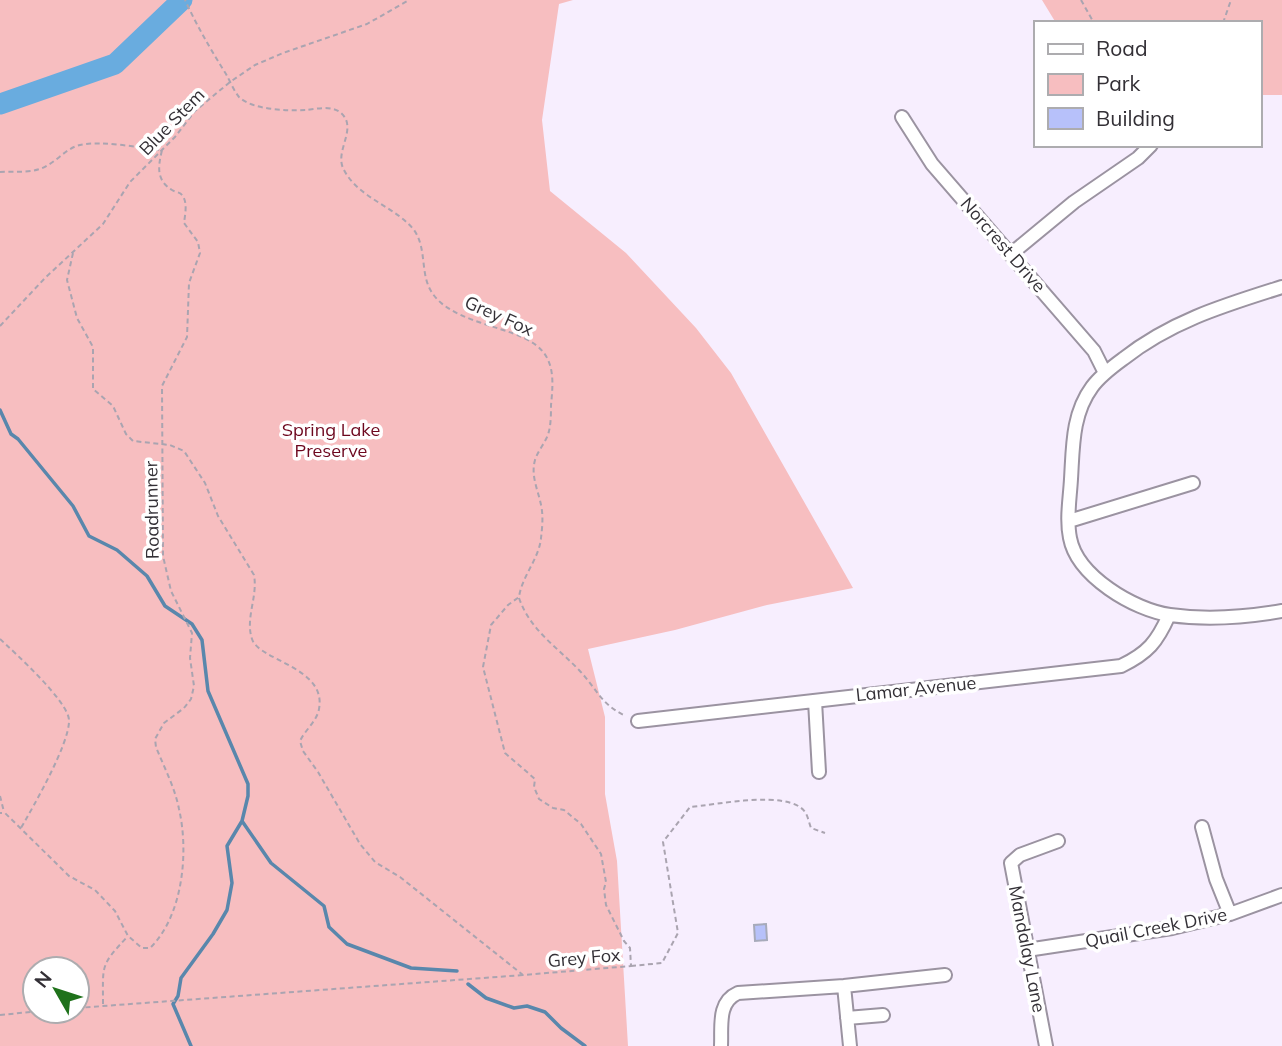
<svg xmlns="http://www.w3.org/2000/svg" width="1282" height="1046" viewBox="0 0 1282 1046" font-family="Mulish,sans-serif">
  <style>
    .green { fill: #f7bec0; fill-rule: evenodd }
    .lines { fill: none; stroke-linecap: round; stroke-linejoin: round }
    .stream { stroke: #5987ac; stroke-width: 3.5 }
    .river { stroke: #69acdf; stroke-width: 21 }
    .building { fill: #b7c1fa; stroke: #a7aaba; stroke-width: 2 }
    .minor-casing { stroke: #9b93a1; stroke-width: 16 }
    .path { stroke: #aaa4b0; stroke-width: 2; stroke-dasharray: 5 3.5; stroke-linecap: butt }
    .minor { stroke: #fff; stroke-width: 12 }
    .labels { text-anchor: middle; stroke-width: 7; stroke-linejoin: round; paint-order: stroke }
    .street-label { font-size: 18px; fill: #333036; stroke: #fff }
    .park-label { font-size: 18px; fill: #6d071e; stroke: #fff }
  </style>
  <rect width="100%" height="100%" fill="#f7eefe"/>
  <path class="green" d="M0,0h573l-14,4 -17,116 8,71 76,62 70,75 35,45 122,215 -86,17 -92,25 -87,19 17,68v77l12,67 11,185h-628zM35,969h42v42h-42z
    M1042,0h240v95h-23v-72h-203z"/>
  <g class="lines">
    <path class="stream" d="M0,410l11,24 7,5 55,67 16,30 28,14 30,26 18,30 27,18 10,16 6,51 40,93v12l-6,25 -15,25 5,37 -5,27 -14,24 -32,44 -3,18 -5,8 18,42
      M242,821l29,42 53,43 5,21 18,17 64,24 46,3
      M468,984l18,14 28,10 13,-2 18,6 16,16 24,18"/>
    <path class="river" d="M0,104l115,-40 67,-64"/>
  </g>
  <path class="building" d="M766,924l1,16 -12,1 -1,-16z"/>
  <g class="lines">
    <defs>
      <path id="minor" d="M902,117l30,47 162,187 11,22
        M1011,254l63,-52 64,-44 13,-13
        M1282,287c-57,18 -111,34 -159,72 -11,8 -23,17 -31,28 -20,27 -19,60 -21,92 -1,19 -5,40 -1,59 7,38 64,72 100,77 36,5 77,2 112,-4
        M1069,521l124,-38
        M815,701l4,71
        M638,721l483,-55c27,-13 36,-24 48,-51
        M1202,827l14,52 14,35
        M1027,950l145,-22 58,-14 52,-19
        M844,986l6,60
        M847,1018l36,-3
        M721,1046c1,-19 -4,-44 17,-53l106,-7 101,-11
        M1046,1046l-35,-183 9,-8 38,-14"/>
    </defs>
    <use href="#minor" class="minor-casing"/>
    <path class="path" d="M1081,0l13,23
      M1223,23l8,-23
      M0,172c15,-1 35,2 48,-7 11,-6 19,-17 32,-20 20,-5 61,3 82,5 -4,17 -6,30 10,40 3,2 8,2 10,5 6,7 3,20 2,28l14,19 2,11 -11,30 -2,54 -25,49 1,170 8,35 21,42 -2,25 4,28 -3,13 -7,9 -20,15 -9,16 1,8c8,20 19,41 23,62 10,43 4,107 -29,139h-8l-14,-12 -13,-25 -20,-21 -26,-14 -64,-63h-5
      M73,253l-6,27 10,38 16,29v42l20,17 13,28 7,7 37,4 14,6 21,32 13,33 36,59c4,22 -9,43 -2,64 7,22 75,28 67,70 -2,12 -14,21 -19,32l3,10 15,21 42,72 15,18 25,15 123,98 108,-9 -1,-18 -6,-7 -18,-36 -2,-16 2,-7 -5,-28 -20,-30 -17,-14 -11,-2 -14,-9 -5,-12 1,-8 -30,-26 -22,-86 8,-42 17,-20 11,-8c3,-21 20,-38 22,-59 1,-8 2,-18 1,-27 -2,-18 -12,-33 -7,-51 3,-10 12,-19 14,-29 2,-8 2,-18 2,-26 3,-29 4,-53 -27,-67 -27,-13 -77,-19 -93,-47 -11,-18 -4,-43 -17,-61 -19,-24 -57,-32 -71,-62 -8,-18 15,-40 -2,-55 -9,-8 -25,-4 -35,-3 -18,1 -54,0 -67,-13 -5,-6 -9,-16 -13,-23 -15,-24 -29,-48 -41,-74
      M0,326l45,-48 58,-54 27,-42 45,-45 20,-26 35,-29 25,-17 28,-12 84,-29 42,-24
      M519,598c11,32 38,49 60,72 18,19 22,35 47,46
      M0,639c15,14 68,62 69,81 1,23 -36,87 -48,108
      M0,796l4,16
      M631,966l31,-3 16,-30 -15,-91 27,-35c25,-2 99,-18 115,5 3,4 4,11 6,16l14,5
      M103,1004c0,-40 -3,-38 25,-68
      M77,1008l446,-33
      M0,1015l41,-4"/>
    <use href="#minor" class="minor"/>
  </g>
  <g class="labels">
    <g class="street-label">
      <text transform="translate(172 122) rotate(-46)" y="6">Blue Stem</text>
      <text transform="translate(1003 245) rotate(49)" y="6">Norcrest Drive</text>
      <text transform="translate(499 316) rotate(24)" y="6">Grey Fox</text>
      <text transform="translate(152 510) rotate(-91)" y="6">Roadrunner</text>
      <text transform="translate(916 689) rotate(-6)" y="6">Lamar Avenue</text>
      <text transform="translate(1156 928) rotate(-11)" y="6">Quail Creek Drive</text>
      <text transform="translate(1027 949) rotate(79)" y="6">Mandalay Lane</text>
      <text transform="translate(584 958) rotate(-5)" y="6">Grey Fox</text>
    </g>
    <g class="park-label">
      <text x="331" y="436">Spring Lake<tspan x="331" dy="21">Preserve</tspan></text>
    </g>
  </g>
  <rect x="1034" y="21" width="228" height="126" fill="#ffffff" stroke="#adacaf" stroke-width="2"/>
  <rect x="1048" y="44" width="35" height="10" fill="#ffffff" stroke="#adacaf" stroke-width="2"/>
  <text x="1096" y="56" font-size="21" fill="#333036">Road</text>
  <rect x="1048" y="74" width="35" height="21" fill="#f7bec0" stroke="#adacaf" stroke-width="2"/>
  <text x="1096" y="91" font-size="21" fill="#333036">Park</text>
  <rect x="1048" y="108" width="35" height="21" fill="#b7c1fa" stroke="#adacaf" stroke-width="2"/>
  <text x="1096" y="126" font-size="21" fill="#333036">Building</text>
  <g transform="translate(56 990) rotate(309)"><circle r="33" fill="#ffffff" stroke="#adacaf" stroke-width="2"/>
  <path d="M0-5L12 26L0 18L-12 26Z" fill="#1f721b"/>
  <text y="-10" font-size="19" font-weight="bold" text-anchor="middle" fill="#333036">N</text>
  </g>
</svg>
